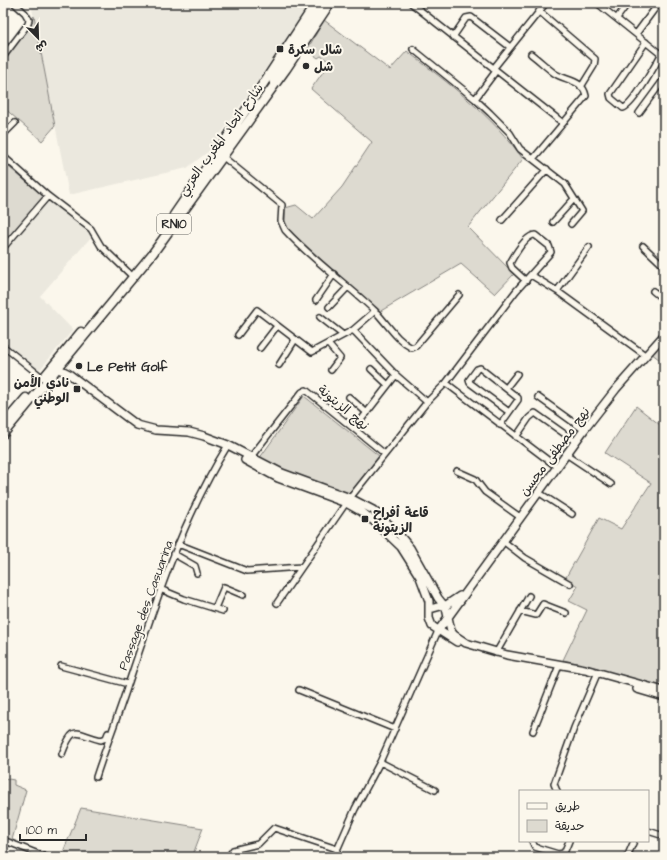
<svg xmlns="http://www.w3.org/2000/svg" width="667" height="860" viewBox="0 0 667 860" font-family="'Architects Daughter','Playpen Sans Arabic',sans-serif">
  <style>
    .built { fill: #ebe8de }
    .green { fill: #dddad0; stroke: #84827e }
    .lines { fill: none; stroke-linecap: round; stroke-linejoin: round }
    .street-casing { stroke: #2b2b2b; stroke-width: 8 }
    .secondary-casing { stroke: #2b2b2b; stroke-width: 10 }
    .primary-casing { stroke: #2b2b2b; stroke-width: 11 }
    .street { stroke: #fbf7ec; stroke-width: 5 }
    .secondary { stroke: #fbf7ec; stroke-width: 7 }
    .primary { stroke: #fbf7ec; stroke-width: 8 }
    .poi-dot { fill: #2b2b2b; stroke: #fbf7ec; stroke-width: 1.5 }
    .labels { text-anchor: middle; stroke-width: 4; stroke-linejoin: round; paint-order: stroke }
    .shield { fill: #fbf7ec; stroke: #696865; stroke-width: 1 }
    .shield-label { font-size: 12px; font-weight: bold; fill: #2b2b2b }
    .poi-label { font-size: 13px; font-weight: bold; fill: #2b2b2b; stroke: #fbf7ec; text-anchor: start }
    .street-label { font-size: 13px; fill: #2b2b2b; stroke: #fbf7ec }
  </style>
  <rect width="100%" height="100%" fill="#fbf7ec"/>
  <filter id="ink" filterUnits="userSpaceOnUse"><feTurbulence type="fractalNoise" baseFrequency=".025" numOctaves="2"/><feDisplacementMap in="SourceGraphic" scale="8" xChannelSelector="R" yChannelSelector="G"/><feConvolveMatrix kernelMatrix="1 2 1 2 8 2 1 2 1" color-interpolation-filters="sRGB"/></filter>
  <g filter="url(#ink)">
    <path class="built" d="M31,3h280l-102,148 -22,17 -118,27z
      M48,200l44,36 -52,60 33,34 -36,43 -34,-26v-94z"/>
    <path class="green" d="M34,16l21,110 -13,15 -39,-34v-58z
      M324,20l66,50 17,-19c42,33 85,64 116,108l-55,68 46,47 -19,20 -34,-30 -82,48 -90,-82 -4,-8v-14l11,-3 17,14 29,-32 30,-45 -61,-53 19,-27 -9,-6 -3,2 -11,-8z
      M3,162l45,38 -45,53z
      M664,340v23l-13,-10z
      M304,396l75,60 -30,38 -58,-19 -32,-16z
      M636,406l28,22v262l-78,-25 -23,-5 24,-50 -18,-9 9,-15 -13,-7 34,-61 22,11 30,-46 -46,-30z
      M3,778l11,2v5l12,5 -16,57 -7,-3z
      M81,808l122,20 -11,29h-131z"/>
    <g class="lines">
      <defs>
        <path id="street" d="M411,3l152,120
          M597,3l66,53
          M539,11l56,48 -1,7 -13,21
          M617,18l11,-15
          M636,34l23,-31
          M453,37l13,-19 5,-1 39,30
          M646,42l-36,52 1,4 12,10c10,-2 32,-43 38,-53
          M413,49l62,50 15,14 20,20 10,16 45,35 17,27 -11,13
          M531,54c8,6 15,13 23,19 11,8 29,6 32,23l-53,63
          M3,57l25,-33 1,-4 -4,-7 -11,-10
          M493,69l53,-66
          M475,99l21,-28
          M639,113l25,-34
          M3,135l12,-12
          M3,156l45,40 43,33 10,17 29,28
          M222,156l60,49 -1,16 4,9c27,30 61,53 90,81 12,12 21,29 37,37l4,-2 43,-51
          M502,220l45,-51
          M553,222l20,-22
          M643,246l21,20
          M3,248l45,-52
          M531,275l26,16 88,64
          M557,291l32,-44
          M653,291l11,9
          M316,300l18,-26
          M329,307l19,-20
          M320,317l23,18
          M353,330l43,45 31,27
          M238,335l19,-25 55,42 41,-22 22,-19
          M328,344l12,14 -9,12
          M3,346l40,32
          M260,348l17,-22
          M279,365l16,-25
          M371,369l17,16
          M446,383l111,84
          M506,388l11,-14
          M349,397l18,16
          M538,397l46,33
          M500,425l18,-25v-2l-38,-30 -3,1 -8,11 1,3 39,29
          M354,429l42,-54
          M516,437l13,-19 6,-5 41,29
          M566,454l45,30
          M250,458l52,-66 4,-2 79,64
          M457,471l18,8 10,13 35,25
          M538,492l34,22
          M503,541l22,17 45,26
          M178,544l69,27 54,-4
          M174,554l21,12 2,7
          M160,589l24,10 39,12
          M277,603l69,-100 81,-101 19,-19 70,-92 35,-39 -2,-6 -14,-11c-9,0 -20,19 -25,28l2,5 14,13
          M215,608l9,-21 19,8
          M520,611l16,4 7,-11 23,9
          M496,653l33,-57
          M61,666l67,18
          M299,690l96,39
          M533,731l25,-63
          M62,754c12,-31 13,-20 39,-14l5,-2 2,-5
          M380,762l55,28
          M96,777c10,-31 22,-61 32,-92 27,-81 54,-166 100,-240
          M557,791l-3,-7 20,-56 24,-56
          M648,831l16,5
          M3,840l43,17
          M532,841l3,6 23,7 6,-1 5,-12
          M228,857l5,-7 25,-6 16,-16 63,21
          M334,857l21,-48 25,-47 58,-131
          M627,857l7,-16"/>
        <path id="secondary" d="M273,81l50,-78
          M53,366l16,8 68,51 19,5 33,2 15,4 24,9 54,28 68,25 23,12 23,21 14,17 28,50 8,10 5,23 3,4 12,8 41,12 78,14 79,22
          M245,460l33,18 68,25 16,9 14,11 25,24 19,30 9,24v17l3,8 25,16
          M430,609l18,-5 12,-8
          M438,631l146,-201 32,-41 48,-54
          M637,689l27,8"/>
        <path id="primary" d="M174,215l72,-105 70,-107
          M44,377l37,-45
          M3,425l23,-27
          M3,434l150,-181 133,-184 44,-66"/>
      </defs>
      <use href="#street" class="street-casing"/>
      <use href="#secondary" class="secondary-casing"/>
      <use href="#primary" class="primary-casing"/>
      <use href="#street" class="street"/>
      <use href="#secondary" class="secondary"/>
      <use href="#primary" class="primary"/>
    </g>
  </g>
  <g class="poi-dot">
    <rect x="276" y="45" width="8" height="8" rx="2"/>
    <circle cx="306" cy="66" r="4"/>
    <circle cx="79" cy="366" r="4"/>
    <rect x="73" y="385" width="8" height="8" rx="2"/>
    <rect x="361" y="515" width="8" height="8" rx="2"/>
  </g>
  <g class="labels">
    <rect class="shield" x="157" y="214" width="34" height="20" rx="3"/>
    <g class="shield-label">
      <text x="174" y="228">RN10</text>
    </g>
    <g class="poi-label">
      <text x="288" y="54">شال سكرة</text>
      <text x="314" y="71">شل</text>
      <text x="87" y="371">Le Petit Golf</text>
      <text x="69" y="387" text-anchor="end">نادي الأمن<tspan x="69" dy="15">الوطني</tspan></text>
      <text x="373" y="517">قاعة أفراح<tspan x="373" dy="15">الزيتونة</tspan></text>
    </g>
    <g class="street-label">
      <text transform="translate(220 139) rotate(-54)" y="5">شارع اتحاد المغرب العربي</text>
      <text transform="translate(344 407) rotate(40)" y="5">نهج الزيتونة</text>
      <text transform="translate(554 451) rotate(-53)" y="5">نهج مصطفى محسن</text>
      <text transform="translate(145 605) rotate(-70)" y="5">Passage des Casuarina</text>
    </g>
  </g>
  <rect width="667" height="860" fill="none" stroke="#fbf7ec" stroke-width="16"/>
  <rect x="8" y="8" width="651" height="844" fill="none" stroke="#2b2b2b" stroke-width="1.5" filter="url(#ink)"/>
  <rect x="519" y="790" width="130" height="52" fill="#fbf7ec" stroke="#a8a59f"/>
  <rect x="527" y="803" width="20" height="6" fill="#fbf7ec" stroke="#a8a59f"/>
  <text x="555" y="810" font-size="12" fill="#2b2b2b">طريق</text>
  <rect x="527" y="820" width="20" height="12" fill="#dddad0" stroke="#a8a59f"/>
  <text x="555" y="830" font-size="12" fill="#2b2b2b">حديقة</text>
  <g transform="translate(38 38) rotate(157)" stroke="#fbf7ec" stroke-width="3" paint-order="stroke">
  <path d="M0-3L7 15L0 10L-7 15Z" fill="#2b2b2b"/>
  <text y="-6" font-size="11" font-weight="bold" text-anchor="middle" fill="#2b2b2b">ش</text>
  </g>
  <path d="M20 834v6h66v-6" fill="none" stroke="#2b2b2b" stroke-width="2"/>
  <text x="26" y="834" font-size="12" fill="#2b2b2b" stroke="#fbf7ec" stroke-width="3" paint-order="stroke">100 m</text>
</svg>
